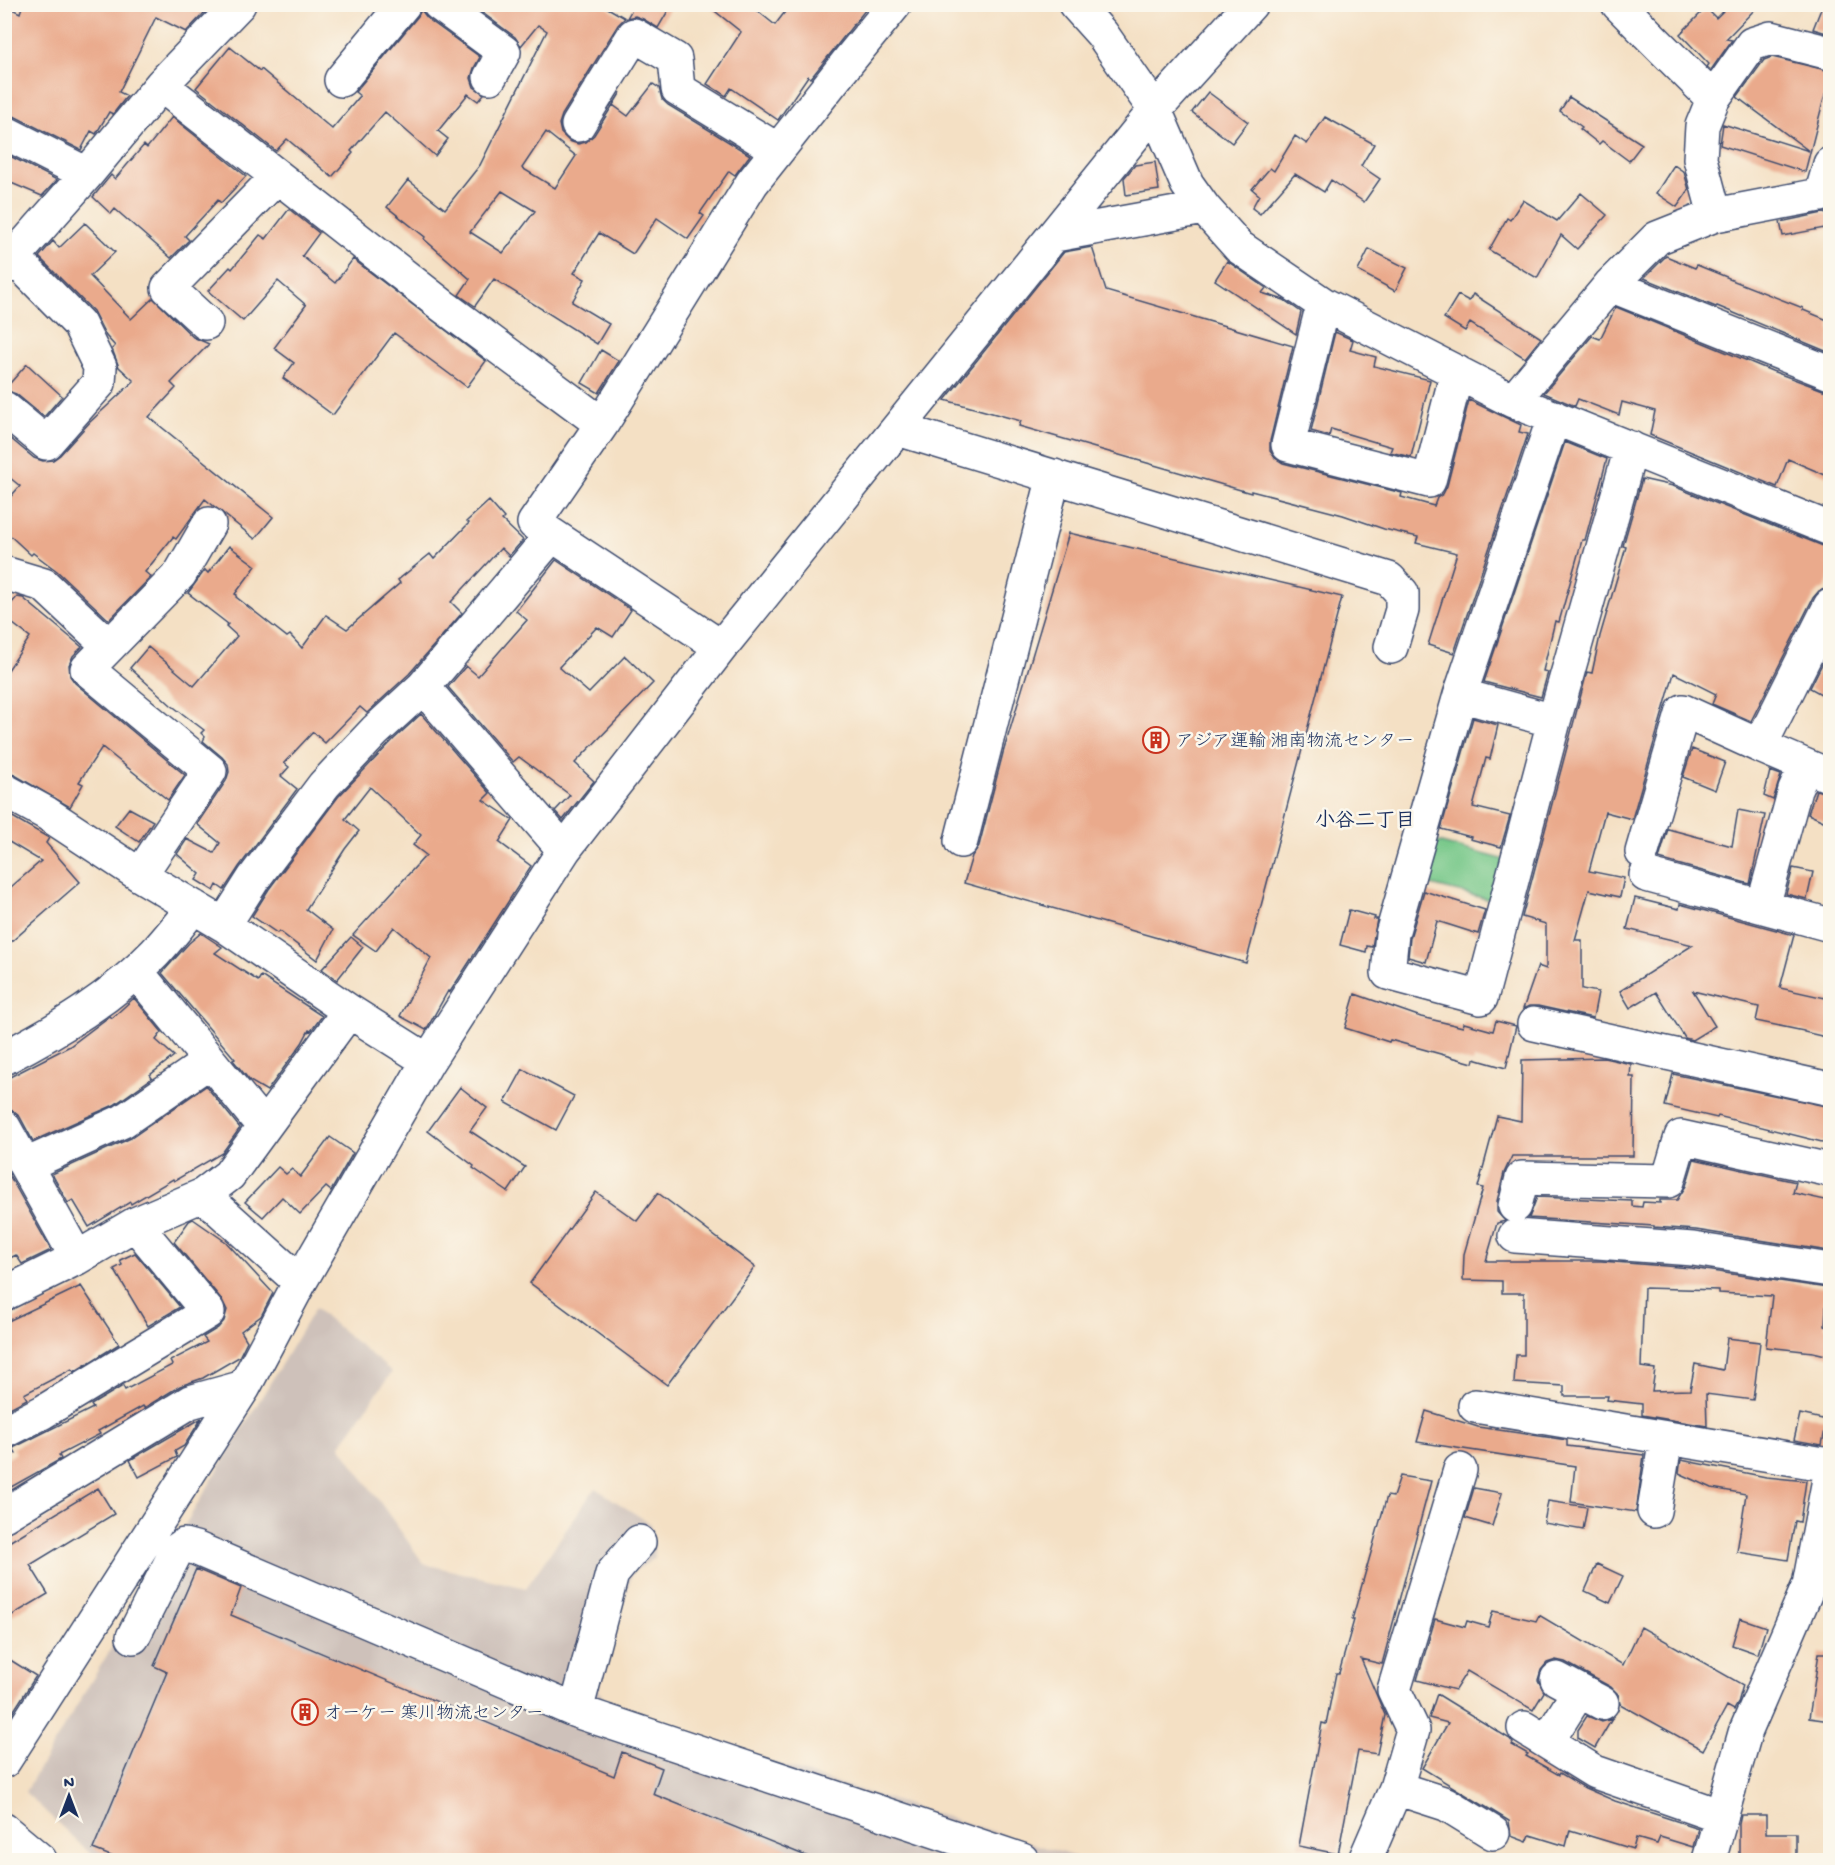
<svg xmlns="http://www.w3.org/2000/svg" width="1835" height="1865" viewBox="0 0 1835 1865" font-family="'Gochi Hand','Klee One',sans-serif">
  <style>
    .industrial { fill: #cec1ba }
    .green { fill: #77c889; stroke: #497c74; stroke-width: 1.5 }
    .building { fill: #eaaa8c; fill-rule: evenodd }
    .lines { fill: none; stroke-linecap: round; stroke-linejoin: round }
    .minor-casing { stroke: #3c4a6d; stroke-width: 36 }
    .minor { stroke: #fff; stroke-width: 33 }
    .labels { text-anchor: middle; stroke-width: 5; stroke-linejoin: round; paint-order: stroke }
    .poi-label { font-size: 18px; fill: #1b2f5e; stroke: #fbf7ec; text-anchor: start }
    .neighbourhood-label { font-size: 20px; font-weight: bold; fill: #1b2f5e; stroke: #fbf7ec }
  </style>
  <rect width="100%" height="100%" fill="#fbf7ec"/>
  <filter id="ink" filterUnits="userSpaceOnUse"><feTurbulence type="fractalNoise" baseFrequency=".0167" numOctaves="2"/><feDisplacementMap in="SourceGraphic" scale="12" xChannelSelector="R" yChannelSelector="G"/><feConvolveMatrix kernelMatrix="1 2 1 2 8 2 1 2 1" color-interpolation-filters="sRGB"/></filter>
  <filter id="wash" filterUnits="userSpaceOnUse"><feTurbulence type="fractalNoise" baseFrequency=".008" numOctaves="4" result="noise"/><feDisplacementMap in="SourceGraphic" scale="24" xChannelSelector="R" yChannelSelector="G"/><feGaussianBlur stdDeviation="1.35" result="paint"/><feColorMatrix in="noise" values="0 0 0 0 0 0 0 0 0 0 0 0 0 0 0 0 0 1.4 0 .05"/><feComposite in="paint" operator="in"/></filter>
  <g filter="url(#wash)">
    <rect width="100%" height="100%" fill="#f4e0c4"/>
    <path class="industrial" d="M315,1308l77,64 -52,74 84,118 102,24 69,-100 56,36 4,34 -22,14 -32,103 -2,16 10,16 192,65 285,88h-989l-72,-68z"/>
    <path class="green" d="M1430,840l76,20 -11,41 -76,-19z"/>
    <g id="blocks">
      <path class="building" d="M23,4h169l14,7 -20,21 -30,-15 -37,75 8,4 -14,18 -4,-2 -13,22 -5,-3 -10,19 -69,-35 -8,-1v-109l16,8z
        M485,4h116l24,14 -7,7 -56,90 -3,9 2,9 8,8 9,3 8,-2 8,-7 27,-43 -8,13 15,11 25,-32 6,4 3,11 6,6 82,50 -15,20 -6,-4 -29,42 4,3 -16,23 -31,-21 -24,36 -34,-21 -25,40 11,6 -13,23 37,22 -12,20 -103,-65 -19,27 -16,-11 11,-16 -46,-40 1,-2 -38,-30 21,-27 37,29 35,-44 67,-134 -9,-6 -17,21 -6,-9 -35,-26zM546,132l30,24 -21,32 -33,-20zM502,191l33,20 -32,42 -33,-21z
        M635,4h37l-14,24 -15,-9 -8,-3 -8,2z
        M706,4h43l26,21 16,-21h79l-59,74 -3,-2 -30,44 -47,-32 -5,8 -19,-12 34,-52z
        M1730,4h30l-34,35 6,1 -21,30 -4,-3 2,-3 -29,-30 26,-26 10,10z
        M1823,4h7v30l-17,-5z
        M421,10l7,9 52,38 -6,11 -3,10 3,9 10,7 -6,7 -10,-7 -30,37 10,8 -13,17 -50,-44 -34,39 2,2 -21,24 -45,-38 -11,12 -80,-63 34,-41 30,24 1,-2 71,60 28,-33 -5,-4 63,-76z
        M1772,57l58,14v24l-5,-1 -20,78 -85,-27 3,-21 86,27 -72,-54 27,-37z
        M1208,92l40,30 -16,21 -40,-31z
        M1569,97l73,47 -13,17 -27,-20 -3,3 -19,-15 2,-2 -22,-16z
        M172,117l74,59 -25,27 -3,-3 -33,36 4,4 -18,18 -56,-49 -4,5 -18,-17 18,-22 4,4 29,-34 3,3z
        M1325,117l49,27 -13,22 19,13 -16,23 -33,-22 -7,12 -29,-18 -35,40 -8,-6 7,-13 -7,-6 18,-21 4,3 21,-35 12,8z
        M4,153l53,27 -15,16 -38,-16z
        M1155,162l4,28 -33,5 -2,-17 11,-13z
        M1674,165l10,7 5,18 -12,17 -21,-14z
        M1581,193l26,22 -30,34 -16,-14 -24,43 -48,-28 18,-32 3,2 13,-20 34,21z
        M289,209l30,24 -17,23 33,27 18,-24 133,102 -19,26 -73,-54 -61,82 -50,-37 11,-15 -20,-15 32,-43 -28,-24 -35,40 -35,-30 22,-24 2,2 28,-34 6,4z
        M1823,213l7,2v12l-47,9 -3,-14z
        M85,223l30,29 -25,24 41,43 22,-21 40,39 16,7 -38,39 5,5 -27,29 124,100 -18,22 -50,-40 -29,40 -3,-2 -28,35 6,5 -42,43 -52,-49 -24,-18 -2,2 -27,-25v-26l16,-18 -16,-13v-40l30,25 9,3 10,-1 7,-5 30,-33 44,-41 -15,-14 -7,-18 3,-3 -9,-10 -13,-25 -54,-54 14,-16 6,7z
        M1092,247l14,44 187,55 -23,95v10l5,7 8,5 119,30 -1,4 33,9 3,-8 6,-4 4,-8 22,-86 52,25 -2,7 9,2 -74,219 -26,-8 29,-92 -41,-10 2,-6 -34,-8 -41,-14 -92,-24v2l-232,-67 2,-5 -76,-21 119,-148z
        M1369,249l38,19 -12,23 -37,-20z
        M1666,256l29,12 2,-3 32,13v1l74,29v2l27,11v26l-2,5 -111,-46 -1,1 -72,-29z
        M1227,261l39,27 -4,5 22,7 17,12 -5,22 -81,-54z
        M1473,294l68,44 -16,20 -55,-35 -5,8 -21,-13 14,-23 11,6z
        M1616,307l156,64 51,19 7,1v86l-42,-18 -11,28 -127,-52 5,-24 -33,-9 -3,13 -41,-16 -3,7 -31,-13 48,-57 8,3z
        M1335,332l18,8 -3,10 26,7 -2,9 56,14 -19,77 -21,-5 2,-5 -61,-18 -2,7 -18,-5z
        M601,350l18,11 -20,32 -17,-10z
        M27,364l35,32 -18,21 -28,-23 -12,-4z
        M1565,442l42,17 -22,81h-3l-23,82 -4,-1 -12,50 5,1 -7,25 -57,-15z
        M1642,479l31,7 150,60 7,1v29l-5,13 -6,2 -6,7 -62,123 -39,-17 4,-10 -42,-21 -42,146 -27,-7 -16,59 35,7 -4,19 -31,-7 -14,50h7v49l16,3 -5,26 -55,-12h-9l-6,3 15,-43 8,3v-45l-24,-7 65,-245 5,1 8,-37 26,-89 -3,-1z
        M489,501l15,17 -2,2 21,20 -14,16 -8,-8 -50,54 11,11 -53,61 -42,39 -7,-6 -35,36 -12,-11 -29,31 5,4 -8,9 16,13 -58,78 -15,23 -7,-5 -3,6 -18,-11 4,-6 -23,-20 10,-15 27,14 6,-10 -23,-19 29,-43 3,-9 -1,-8 -6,-7 -19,-16 2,-4 -4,-4 3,-3 -33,-25 -41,-37 18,-21 46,39 43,-50 -11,-10 2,-2 -40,-31 14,-19 3,-4 3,3 21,-27 27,20 -21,28 2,1 -1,2 51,40 3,-2 12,13 24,-33 21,14 53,-46 -2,-3 32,-26 4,5 35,-36 -2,-2z
        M1069,533l273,64 -96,366 -282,-80 8,-27 7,-10 24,-93z
        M556,560l75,50 -18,27 -16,-10 -38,40 30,26 36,-37 28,27 -78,80 19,18 -31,39 -8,-9 15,-16 -51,-38 -6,5 -65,-75 18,-21 12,10 49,-56 -11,-9z
        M17,597l6,1 59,49 -9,9 -4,9 1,11 5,7 110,92 -17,25 -66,-53 -23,35 4,2 -13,23 -57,-33 -9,-3v-95l26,-39 -26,-20v-5z
        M1825,658l5,3v38l-20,-11z
        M421,714l69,79 -7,7 30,20 -14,22 32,24 -81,126 -2,-1 -22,39 -26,-14 31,-58 -37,-31 -18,24 -23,-16 73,-80 -13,-10 8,-10 -51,-48 -25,32 14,12 -14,18 -39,60 27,21 -16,30 -38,-29 -2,2 -25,-17 17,-27 69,-92 56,-58z
        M1473,718l25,7 -8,34 -4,-1 -13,49 37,9 -9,31 -31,-8 1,-2 -30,-8z
        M1692,749l33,13 -10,28 -32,-13z
        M1770,771l11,4 -8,25 -9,-4z
        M1816,790l14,4v30l-22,-10z
        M129,808l24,13 -14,21 -24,-16z
        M1738,810l27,5 -15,69 -91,-25 9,-30 64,17z
        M4,812l45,26 -3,5 34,39 -76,66v-55l37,-32 -37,-22z
        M1793,868l20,4 -6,27 -21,-5z
        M1424,891l61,19 -7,24 -41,-13 -11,41 -18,-5 2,-19z
        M1635,898l44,11 1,-5 114,31 -14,53 50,11v39l-26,-6v-1l-48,-10 3,-14 -66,-16 22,35 -23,14 -7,-2 -29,-46 -26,16 -10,-17 73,-46 -66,-16z
        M1349,910l26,7 -1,2h3l-5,28 -5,-1 -1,6 -26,-7z
        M201,933l21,14 -7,6 43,28 3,-5 61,40 -11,15 -2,-1 -7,13 -35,48 -17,-10 -17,-21 2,-1 -73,-86 27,-30z
        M351,937l12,10 -26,33 -15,-11z
        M1355,994l66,23 42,10 1,-4 29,8 3,-10 20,5 -10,42 -32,-9 -1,4 -83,-23 -1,2 -44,-14z
        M134,998l28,34 -6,8 18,16 -24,19 2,3 -38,27 -81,36 -13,-24 -7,-6 -9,-3v-28l66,-34 40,-30 2,2z
        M1604,1058l27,6 -1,13h4l-1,79h-121l-8,17 -7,28v11l8,9 -8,2 -11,38h115l90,7 136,20 -2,38 5,2v28l-17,-4 -47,-5 6,-51 -53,-3v-3l-75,-2 -3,79 14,2 -3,22 38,-1 5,-26 28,6 4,-32 33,4 -7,58 -47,-6 1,32 -65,-11v-11l-35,-4 1,-4h-44v-10l-50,-3 2,-28h8v-62h-22v-12l-39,-1 1,-26 19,-66 -5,-1 19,-71 24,5 1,-61z
        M523,1069l51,27 -18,34 -51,-28z
        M1673,1074l157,33v37l-112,-28 -1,2 -52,-12z
        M206,1086l34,42 -18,25 -48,28 -1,-2 -42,25 -1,-2 -41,25 -16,-27 -5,3 -16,-29 79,-36z
        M460,1087l27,21 -17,23 55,36 -17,25 -35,-24 1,-2 -46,-35z
        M330,1137l23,16 -22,38 -5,-4 -26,27 -18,-17 -19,20 -18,-15 33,-35 8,7 6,-5 8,8z
        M1694,1159l102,23 -3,11 37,8v48l-1,-1v3l-133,-21 -42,-3v-1l-125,-8 8,-21 95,4v5l10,1 1,-5 17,1v-3h17l9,-14z
        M4,1166l47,84 -29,14 -6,-9 -12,6z
        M596,1192l41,29 21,-28 97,74 -88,118 -137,-102z
        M193,1219l33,23 47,51 -12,23 -20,15 6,10 -8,16 -36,21 -23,8 -36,22 -1,-2 -45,25 2,3 -41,21 2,4 -57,32v-30l12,-8 -3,-5 80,-40 -2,-3 30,-18 2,-1 2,4 47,-25 -2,-4 37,-19 -4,-5 15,-9 6,-7 3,-11 -5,-10 -48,-58 15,-21z
        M135,1253l45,54 -32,19 -34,-57 8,-4 -2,-5z
        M81,1286l38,58 -45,28 -2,-3 -48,25 3,5 -23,12v-88z
        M1426,1411l52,16 89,13v6l77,9 -8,57 -65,-10 4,-36 -158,-24z
        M1800,1414l27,6 -5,25 -28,-5z
        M202,1418l-18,28 -9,5 2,6 -38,20 -9,-17z
        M1681,1460l85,17 40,4 -6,41 -5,-1 -7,39 -51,-8 9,-58 -34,-6 -33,-15z
        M1400,1476l31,5 -49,183 -21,-5 24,56 -8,39 -19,-3 -20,103 -39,-8 23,-123 4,1 10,-51h3l15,-53h-2l35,-124 6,1z
        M98,1488l16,26 -84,51 18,29 -44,26v-75z
        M1474,1488l28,5 -10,33 -27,-8z
        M1548,1501l39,6 -4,23 -39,-7z
        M1597,1564l26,12 -13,27 -25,-12z
        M196,1569l45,19 -10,27 383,161 8,-24 40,16 -9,26 163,66h-695l-28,-11 74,-177 -13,-6z
        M1493,1611l43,10 3,-6 84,50 18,-38 102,58 -5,18 -4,7 -7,-4 -24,44 -83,-46 -2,-10 -7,-7 -46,-25 -9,-2 -9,3 -6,7 -3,10 6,12 -11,18 -66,-39 -12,19 -38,-10 18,-61 30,8 2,-6 21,6z
        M1740,1618l26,9 -8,27 -26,-9z
        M1819,1653h11v68l-21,-3z
        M4,1656l32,20 -32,50z
        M1437,1694l73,45 3,4 -1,2 16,9 -2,2 33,19 1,-2 25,15 30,13 83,27 -5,19 -33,-10 -3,7 -21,-6 -3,11 -63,-19 -4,16 -36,-11 -3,7 -16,-6 -2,-15 -87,-53 26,-45 -19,-5z
        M1587,1716l15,6 10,-3 -17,29 -17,-10v-8z
        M1741,1815h25v18h30v27h-57v-36z"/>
    </g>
  </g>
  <g filter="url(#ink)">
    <use href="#blocks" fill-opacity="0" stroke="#3c4a6d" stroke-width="1.5"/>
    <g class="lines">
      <defs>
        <path id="minor" d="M439,4l65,48 -14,25
          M1075,4l27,30 53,76 32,74 17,24 35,39 84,57 190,97
          M1618,4l95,95 -11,27 -2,33 15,56
          M341,80l63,-76
          M161,85l282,221 159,118
          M1713,99l39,-55 19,-6 59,15
          M578,125l56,-90 41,24 3,30 100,61
          M4,132l83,42
          M1830,193l-115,22 -58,23 -47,47 -97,116 317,128
          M1821,195l9,-31
          M1055,235l149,-27
          M4,268l83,-94 74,-89 78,-81
          M1610,285l220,88
          M1323,304l-35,141 141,36 28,-109
          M206,323l-38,-35 109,-111
          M4,408l42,35 53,-60 1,-16 -21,-43 -65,-66
          M1554,417l-94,278 -68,239 -4,39 93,25 73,-277 77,-273
          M898,429l491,150 13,14v17l-11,37
          M4,573l40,12 65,61
          M1830,606l-70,140 70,30
          M721,647l-187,-124 68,-99 150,-241 98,-124 45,-55
          M423,687l141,163
          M1460,695l94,26
          M4,790l42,23 94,62 84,50 125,86 79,50
          M961,841l93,-365
          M1642,852l41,-141 77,35
          M140,875l70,-104 -123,-102 93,-95 29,-50
          M1646,875l184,50
          M1763,906l32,-116 11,-24
          M224,925l30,-47 70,-93 51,-54 48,-44 129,-152
          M136,971l128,156
          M1534,1024l296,65
          M4,1058c54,-28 109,-61 151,-105 14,-15 26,-31 39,-46
          M4,1127l73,131
          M26,1165l97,-44 87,-60
          M203,1195l97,87
          M1515,1206l7,-28 146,3 13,-44 149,33
          M1515,1236l178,13 137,21
          M4,1294l73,-36 58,-34 68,-29 26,-20 120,-164
          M1475,1406l355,59
          M4,1432l39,-20 165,-100 -73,-88
          M1654,1511l12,-73
          M4,1515l186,-113 54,-15
          M133,1637l44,-87 7,-5 11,3 381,163 446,149
          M1557,1679l45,24
          M576,1711l36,-137 27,-32
          M1524,1728l71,44 126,44
          M1547,1742l32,-51
          M4,1761l240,-374 56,-105 128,-221 136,-211 157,-203 434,-537 96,-106
          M1396,1788l50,16 47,29
          M4,1830l36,30
          M1365,1860l31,-72 17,-58 -19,-40 66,-220
          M1709,1860l36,-127 64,-148 21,-111"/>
      </defs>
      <use href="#minor" class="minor-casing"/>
      <use href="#minor" class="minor"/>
    </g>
  </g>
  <defs>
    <symbol id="building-ring" viewBox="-11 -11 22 22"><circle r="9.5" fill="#fbf7ec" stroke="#c8321e" stroke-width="1.5"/><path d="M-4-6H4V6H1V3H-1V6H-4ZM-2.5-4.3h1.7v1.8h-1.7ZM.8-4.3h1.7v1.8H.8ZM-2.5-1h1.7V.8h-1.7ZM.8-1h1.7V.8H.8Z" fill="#c8321e"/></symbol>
  </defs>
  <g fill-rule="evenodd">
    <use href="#building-ring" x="1141" y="725" width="30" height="30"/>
    <use href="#building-ring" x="290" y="1697" width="30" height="30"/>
  </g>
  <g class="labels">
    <g class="poi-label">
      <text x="1176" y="746">アジア運輸 湘南物流センター</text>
      <text x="324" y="1718">オーケー 寒川物流センター</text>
    </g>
    <g class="neighbourhood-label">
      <text x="1365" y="826">小谷二丁目</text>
    </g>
  </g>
  <rect width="1835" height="1865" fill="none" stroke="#fbf7ec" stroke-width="24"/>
  <g transform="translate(69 1796)" stroke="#fbf7ec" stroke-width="4.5" paint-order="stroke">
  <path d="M0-4.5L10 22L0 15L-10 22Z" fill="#1b2f5e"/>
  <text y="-9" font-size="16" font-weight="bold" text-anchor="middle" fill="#1b2f5e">N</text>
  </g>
</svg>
